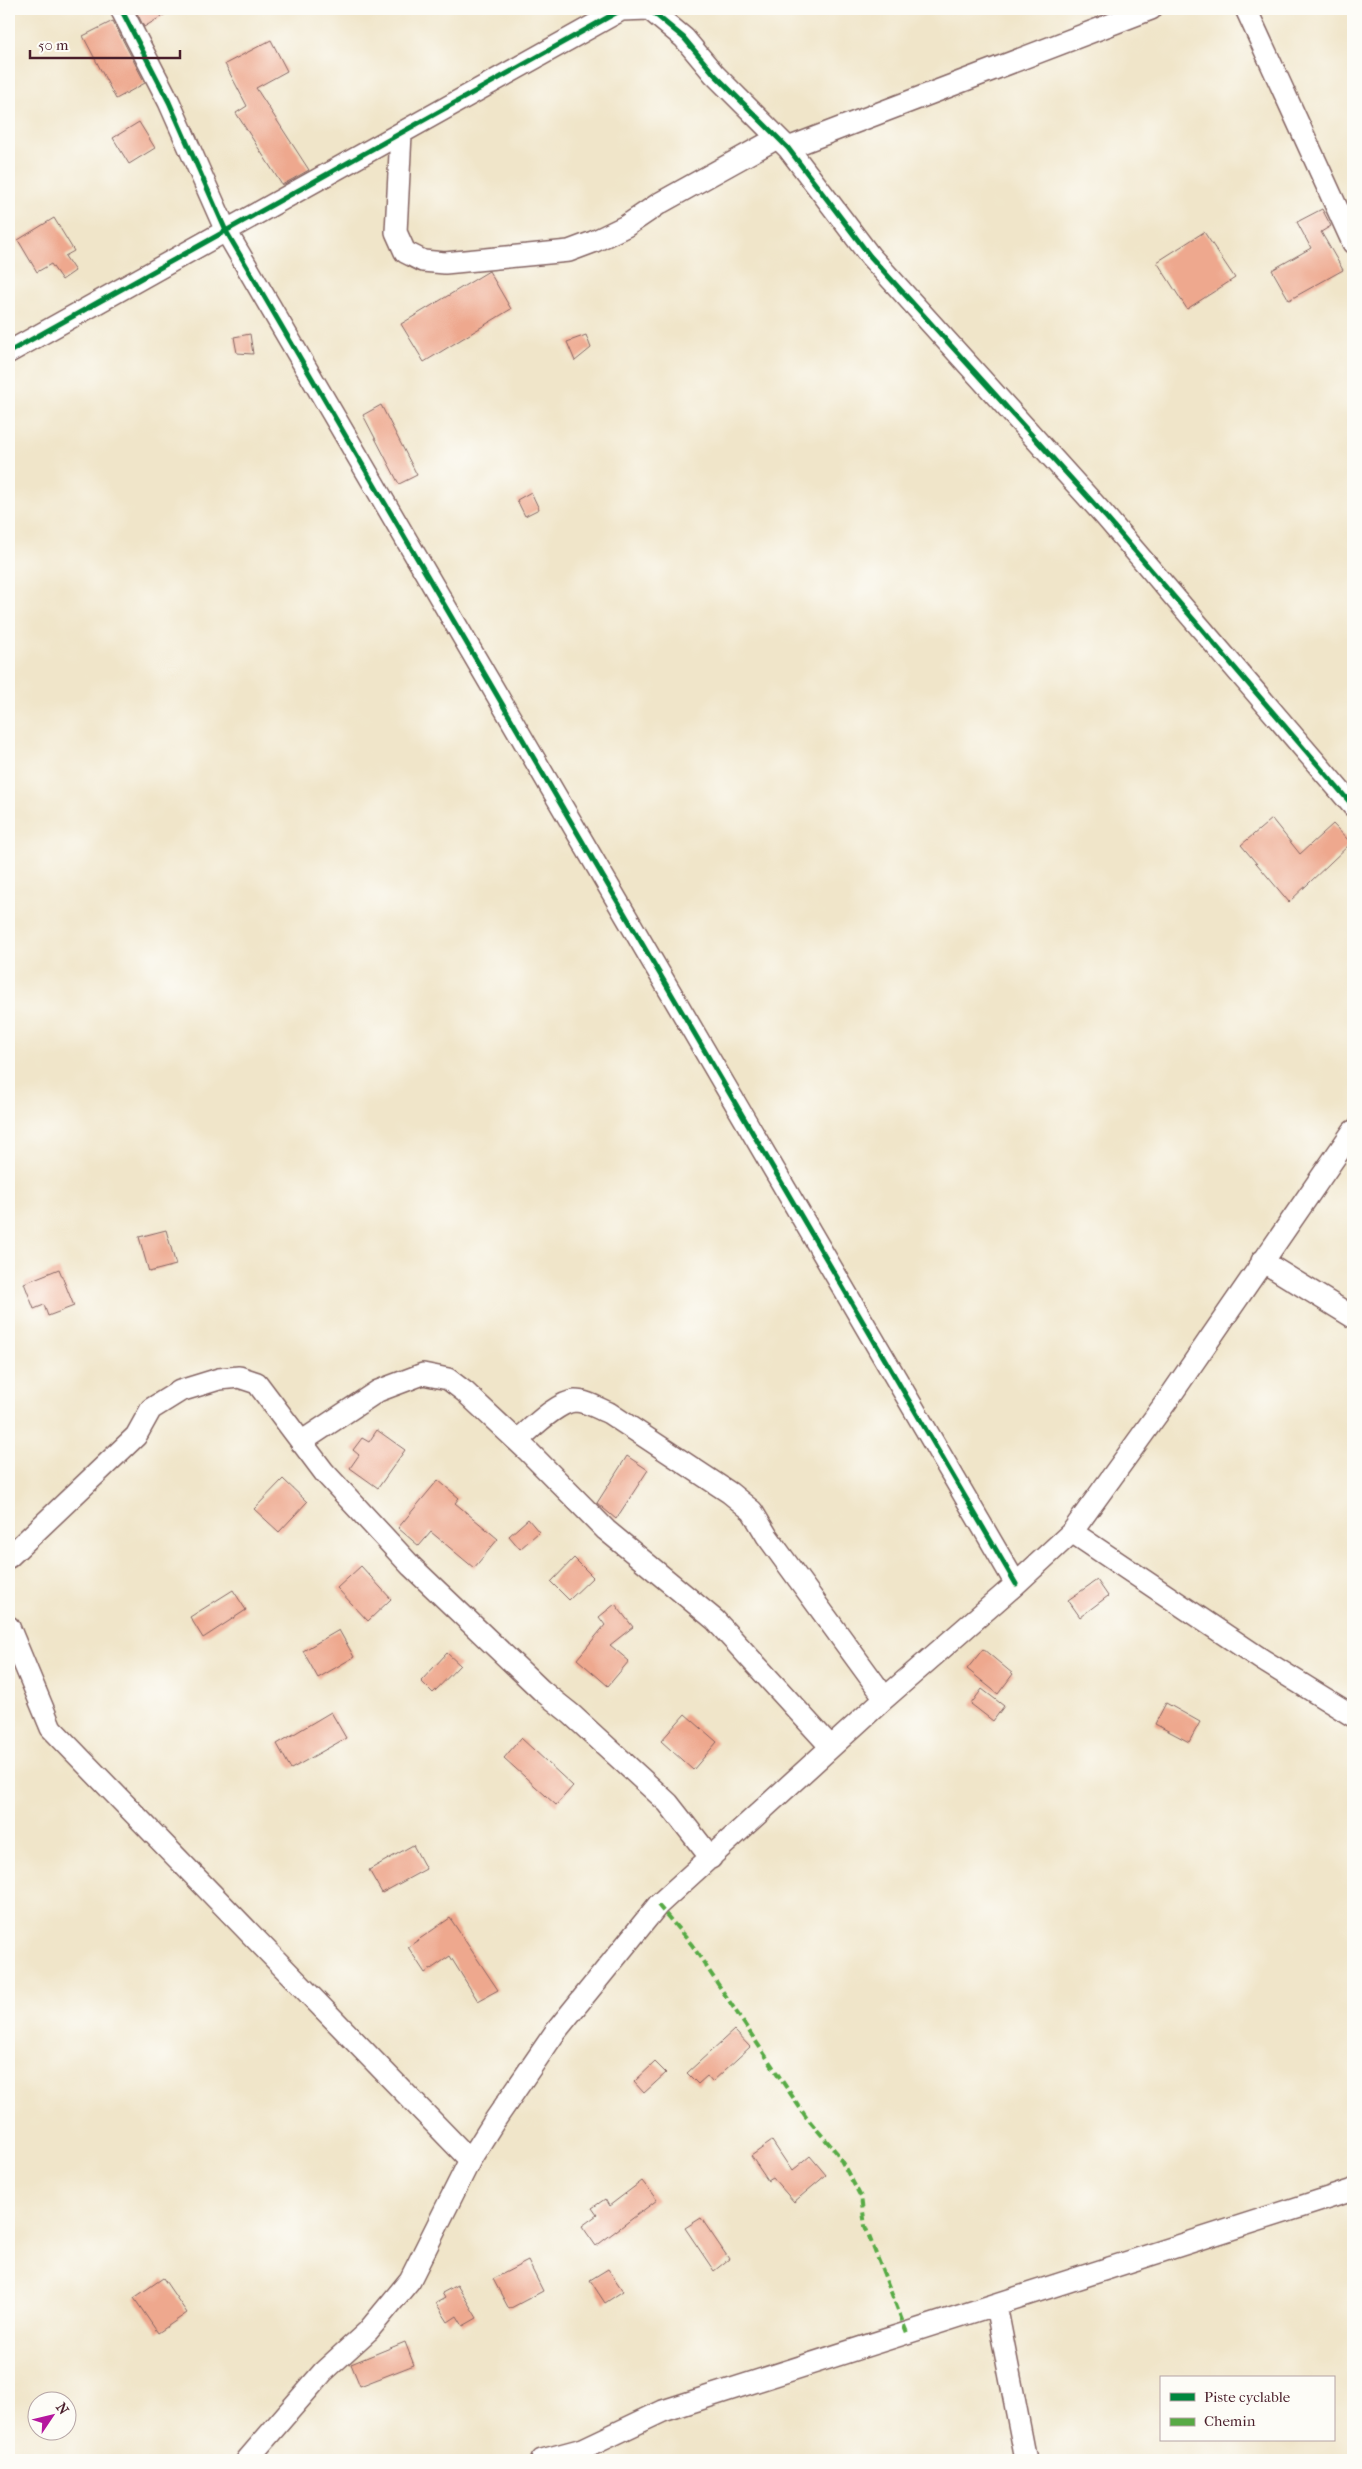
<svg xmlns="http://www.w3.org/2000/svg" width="1362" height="2469" viewBox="0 0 1362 2469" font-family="'IM FELL French Canon',serif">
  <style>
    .building { fill: #eea88e }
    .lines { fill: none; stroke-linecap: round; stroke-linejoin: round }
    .street-casing { stroke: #846462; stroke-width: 24 }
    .street { stroke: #fff; stroke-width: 21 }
    .quiet { stroke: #57aa44; stroke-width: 4; stroke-dasharray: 8 4; stroke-linecap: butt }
    .cycleway-casing { stroke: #fdfcf7; stroke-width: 8 }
    .cycleway { stroke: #00873e; stroke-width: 5 }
  </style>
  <rect width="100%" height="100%" fill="#fdfcf7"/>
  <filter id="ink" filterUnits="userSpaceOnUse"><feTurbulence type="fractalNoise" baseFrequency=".02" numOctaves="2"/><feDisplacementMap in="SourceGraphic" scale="10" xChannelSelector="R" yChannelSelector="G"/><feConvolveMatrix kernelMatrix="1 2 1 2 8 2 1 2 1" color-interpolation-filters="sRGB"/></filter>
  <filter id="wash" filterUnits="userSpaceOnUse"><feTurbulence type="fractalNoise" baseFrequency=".0096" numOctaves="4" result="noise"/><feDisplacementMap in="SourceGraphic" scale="20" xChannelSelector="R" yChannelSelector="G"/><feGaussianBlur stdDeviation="1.12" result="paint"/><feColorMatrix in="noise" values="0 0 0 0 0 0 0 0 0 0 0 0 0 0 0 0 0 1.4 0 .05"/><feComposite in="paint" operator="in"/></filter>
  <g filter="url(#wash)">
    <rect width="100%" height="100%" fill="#f0e5c9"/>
    <g id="blocks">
      <path class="building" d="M135,9h39l-30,18z
        M113,21l32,62 -29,16 -33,-63z
        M271,40l16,31 -31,17 53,82 -27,15 -46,-72 11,-7 -22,-42z
        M139,122l16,26 -26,16 -16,-26z
        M1322,209l9,17 -10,6 22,38 -54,30 -17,-30 39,-22 -14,-26z
        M54,218l20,33 -9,5 10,15 -13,9 -11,-16 -14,8 -19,-32z
        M1204,232l31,46 -48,31 -30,-47z
        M489,271l22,38 -87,53 -23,-38z
        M250,334l3,20 -16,-1 -3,-16z
        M586,335l5,13 -16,13 -8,-19z
        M381,405l36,70 -18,9 -36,-69z
        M531,492l8,17 -14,7 -8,-16z
        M1272,819l28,35 33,-30 18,19 -62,59 -48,-57z
        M166,1230l10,35 -27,7 -10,-35z
        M59,1269l15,37 -26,10 -4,-11 -10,4 -10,-26z
        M377,1430l28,20 -27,38 -28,-20 9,-13 -6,-5 9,-12 7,4z
        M627,1456l21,14 -32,49 -19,-16z
        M283,1479l24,23 -28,30 -25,-23z
        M438,1480l21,18 -4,5 43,36 -24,29 -43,-36 -12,14 -21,-18z
        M528,1519l11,13 -19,17 -11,-13z
        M574,1558l19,19 -24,23 -18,-18z
        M361,1566l30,33 -23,22 -31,-33z
        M1097,1580l11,16 -28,21 -12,-17z
        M233,1590l13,20 -43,28 -13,-21z
        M615,1604l18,23 -23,18 19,16 -21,25 -31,-27 28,-34 -6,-8z
        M339,1630l15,27 -36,21 -15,-27z
        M983,1649l30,25 -15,20 -31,-25z
        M447,1653l13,12 -27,28 -12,-12z
        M982,1689l22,17 -11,15 -22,-17z
        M1166,1703l34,19 -11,20 -34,-18z
        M331,1712l15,26 -55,31 -14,-25z
        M685,1714l32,28 -24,28 -32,-29z
        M521,1738l52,48 -17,19 -52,-47z
        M413,1845l13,24 -44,24 -13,-23z
        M450,1918l48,72 -20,11 -28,-45 -25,17 -17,-26z
        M734,2030l16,17 -38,35 -5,-6 -9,8 -11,-11z
        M655,2062l11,11 -22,20 -10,-11z
        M772,2141l20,30 18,-15 16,19 -32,27 -21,-24 -5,3 -17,-25z
        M642,2181l15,19 -61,46 -14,-20 15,-11 -5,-7 13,-9 4,7z
        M701,2218l28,41 -15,12 -29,-43z
        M528,2261l15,30 -34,18 -16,-30z
        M608,2269l15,22 -18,12 -15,-23z
        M163,2278l24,35 -29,20 -24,-35z
        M457,2285l20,33 -14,8 -6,-10 -9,6 -12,-19 9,-5 -3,-5z
        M405,2342l9,23 -54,21 -9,-22z"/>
    </g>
  </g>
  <g filter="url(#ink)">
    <use href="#blocks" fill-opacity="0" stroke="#846462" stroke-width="1"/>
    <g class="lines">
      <defs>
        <path id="street" d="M121,9l48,93 57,129 790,1353
          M1246,9l107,234
          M401,134l-5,98 9,20 18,9 22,2 124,-12 24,-9 33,-16 34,-23 117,-65
          M788,148l363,-139
          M9,352l612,-342 28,-1 35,29 30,36 74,74 82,108 235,260 248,290
          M1262,1261l91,56
          M517,1441c14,-12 40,-39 58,-40 12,0 24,8 34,12l121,80 22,18 15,25 118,162
          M301,1442l77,-51 45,-17 25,5 17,13 64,60 77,78 109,90 116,127
          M1072,1532l189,127 92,57
          M9,1557l127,-121 15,-27 29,-18 39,-12 20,-2 18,6 67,89 87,94 130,124 30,24 97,89 43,55
          M9,1627l42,101 419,432
          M996,2305l30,155
          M247,2460l76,-88 45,-41 42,-51 60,-120 25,-40 61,-89 102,-126 227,-207 131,-114 56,-52 97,-134 184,-267
          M542,2460l41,-11 80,-38 690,-221"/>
      </defs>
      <use href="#street" class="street-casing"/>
      <use href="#street" class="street"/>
      <path class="quiet" d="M658,1905l34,40 114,172 31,36 24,44 4,29 42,107"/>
      <defs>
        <path id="cycleway" d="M121,9l48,93 57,129 790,1353
          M9,352l612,-342 28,-1 35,29 30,36 74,74 82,108 235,260 248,290"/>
      </defs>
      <use href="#cycleway" class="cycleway-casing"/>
      <use href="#cycleway" class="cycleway"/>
    </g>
  </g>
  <rect width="1362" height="2469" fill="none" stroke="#fdfcf7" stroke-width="30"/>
  <rect x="1160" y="2376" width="175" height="65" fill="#fdfcf7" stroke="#b5a4a5"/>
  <rect x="1170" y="2393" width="25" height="8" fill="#00873e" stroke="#b5a4a5"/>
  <text x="1204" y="2402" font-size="15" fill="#4a1f2b">Piste cyclable</text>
  <rect x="1170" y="2418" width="25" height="8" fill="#57aa44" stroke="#b5a4a5"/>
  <text x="1204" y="2426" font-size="15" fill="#4a1f2b">Chemin</text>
  <g transform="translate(52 2416) rotate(55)"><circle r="24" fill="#fdfcf7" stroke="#b5a4a5"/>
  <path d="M0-4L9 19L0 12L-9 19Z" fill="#b5179e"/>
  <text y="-8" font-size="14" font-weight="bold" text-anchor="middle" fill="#4a1f2b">N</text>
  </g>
  <path d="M30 50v8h150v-8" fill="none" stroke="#4a1f2b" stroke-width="2.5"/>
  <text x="38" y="50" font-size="15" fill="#4a1f2b" stroke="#fdfcf7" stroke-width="4" paint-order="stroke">50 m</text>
</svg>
